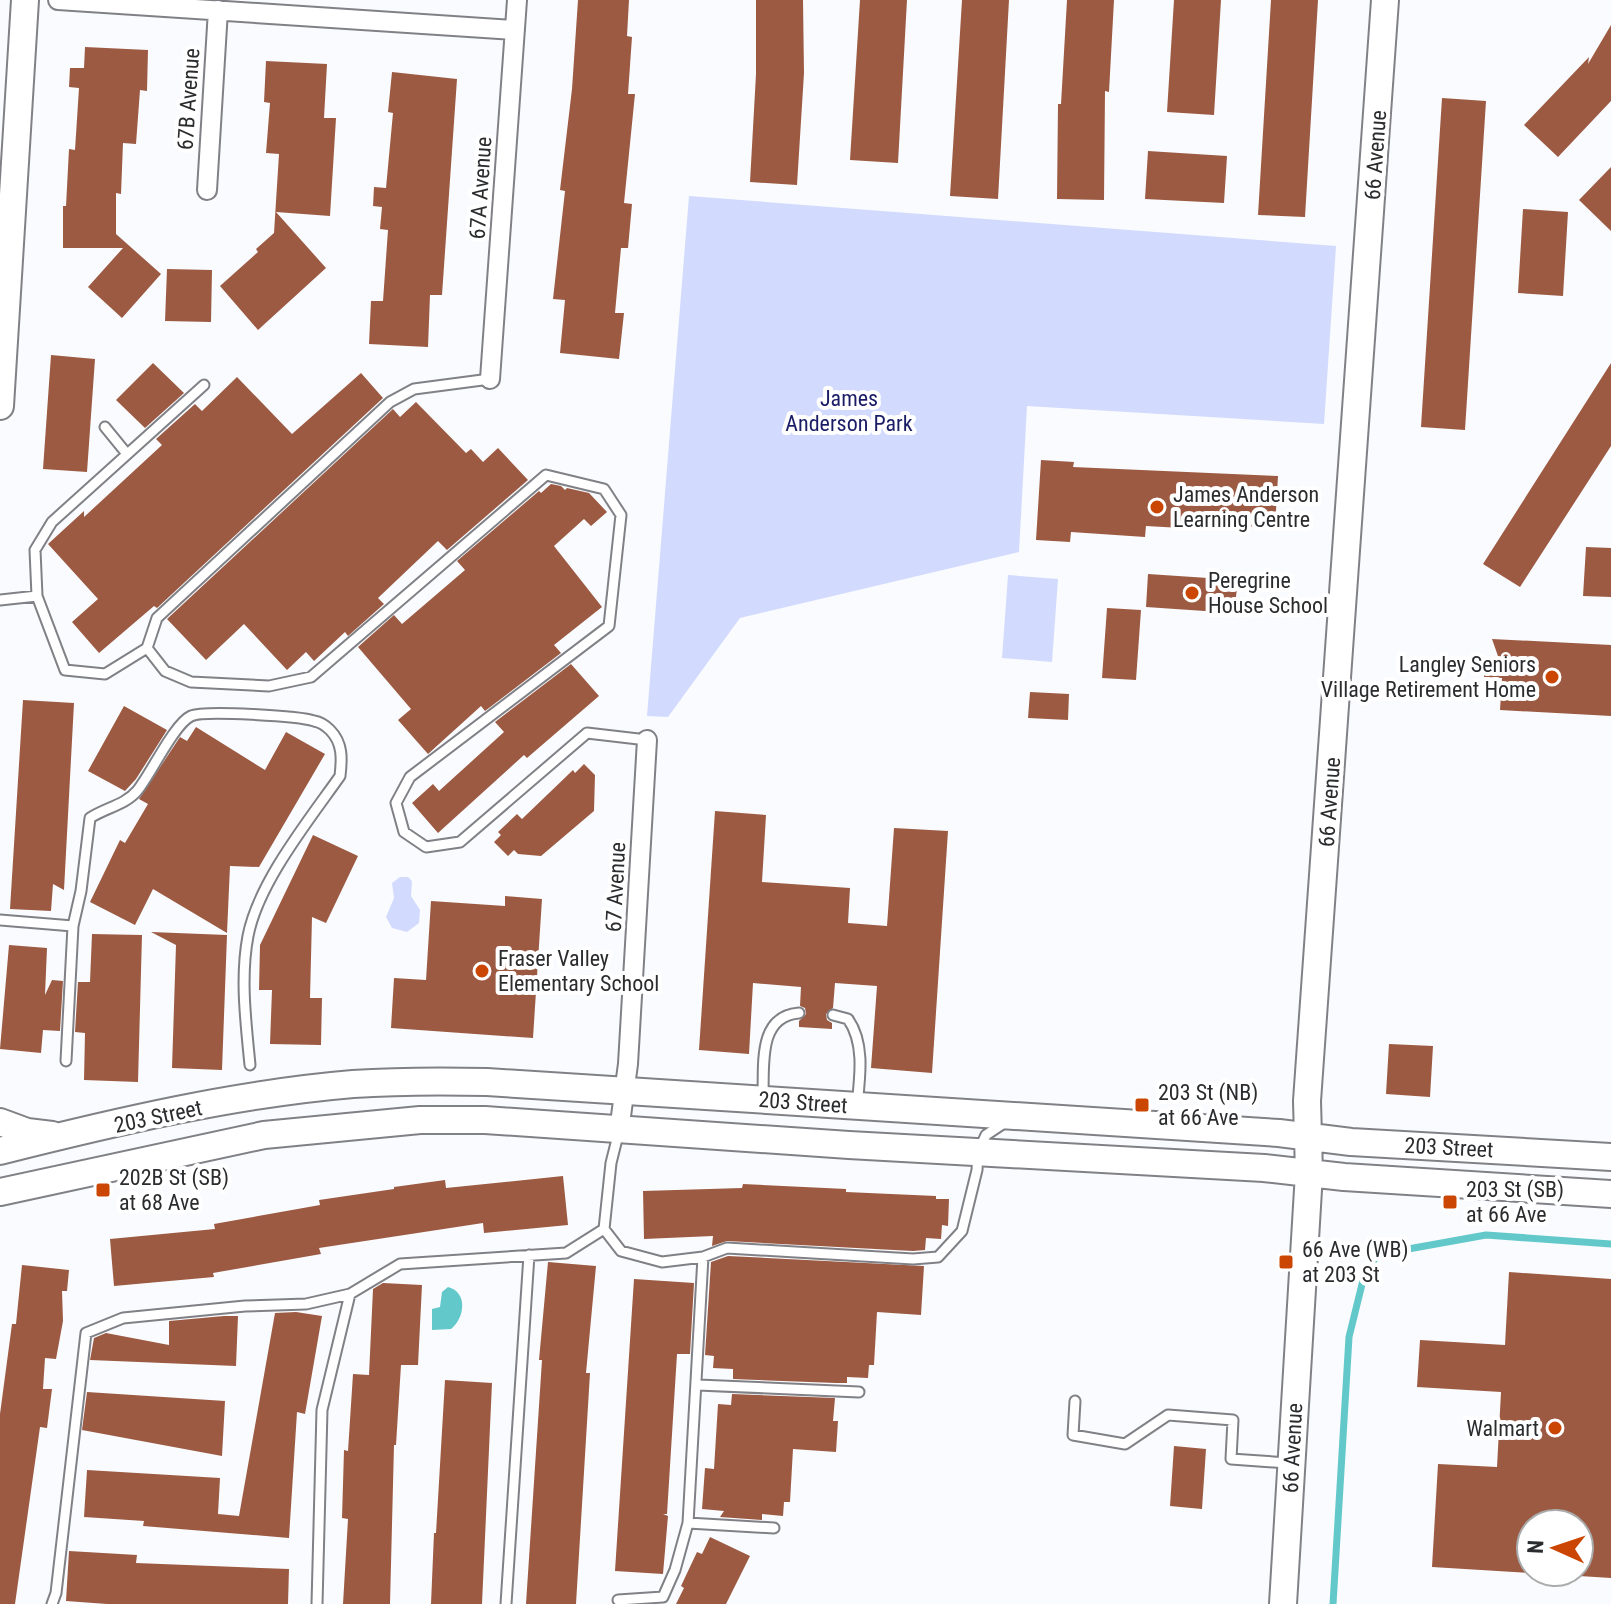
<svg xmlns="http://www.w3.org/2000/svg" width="1611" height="1604" viewBox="0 0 1611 1604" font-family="'Roboto Condensed',sans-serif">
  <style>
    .green { fill: #d2dbfe }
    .water { fill: #63c8ca }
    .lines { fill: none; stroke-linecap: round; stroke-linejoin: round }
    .stream { stroke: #63c8ca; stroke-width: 7 }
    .building { fill: #9c5a42 }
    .lane-casing { stroke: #808186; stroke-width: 13 }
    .street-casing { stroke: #808186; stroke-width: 22 }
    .secondary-casing { stroke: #808186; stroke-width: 30 }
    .lane { stroke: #fff; stroke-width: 9 }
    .street { stroke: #fff; stroke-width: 18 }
    .secondary { stroke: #fff; stroke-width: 26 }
    .poi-dot { fill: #cb4602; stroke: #fff; stroke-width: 3 }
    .labels { text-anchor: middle; stroke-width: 8; stroke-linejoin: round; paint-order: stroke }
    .street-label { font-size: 22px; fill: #2b2c2e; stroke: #fff }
    .park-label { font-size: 22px; fill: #1a1c65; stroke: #fff }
    .poi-label { font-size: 22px; fill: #2b2c2e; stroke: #fff; text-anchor: start }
  </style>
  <rect width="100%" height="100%" fill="#fafbfe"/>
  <path class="green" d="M689,196l647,50 -12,178 -297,-18 -8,146 -279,66 -72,99 -21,-1z
    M1008,575l50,4 -6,83 -50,-4z
    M400,877h8l4,4 -1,15 9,14 -1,13 -12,9 -15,-4 -6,-11 8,-19 -2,-15z"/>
  <path class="water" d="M448,1287c20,5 17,31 3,42l-19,1v-21l8,-2 2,-15z"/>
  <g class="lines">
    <path class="stream" d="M1333,1604l16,-267 17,-69 12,-12 8,-3 100,-18 125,9"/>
  </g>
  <path class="building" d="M578,0h51l-2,36 5,1 -4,57h7l-11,109 8,1 -4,44h-7l-6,65h9l-5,46 -59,-6 5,-53 -12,-1 12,-108 -5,-1 12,-101z
    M756,0h47l1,73 -7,112 -47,-3 6,-108z
    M860,0h47l-9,163 -48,-3z
    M962,0h47l-11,199 -48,-3z
    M1067,0h47l-5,92 -4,-1 -1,109 -47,-1 1,-95h3z
    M1174,0h47l-7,115 -47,-3z
    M1271,0h47l-13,217 -47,-2z
    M1611,25v76l-53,56 -34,-32 65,-68 -1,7z
    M85,47l63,3 -1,41 -7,-1 -4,54 -13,-1 -2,51 -5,-1v41l45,40 -39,44 -34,-31 35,-39h-60v-42h3l3,-57 6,1 4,-62 -10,-1 1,-19h14z
    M266,61l61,3 -3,54h12l-6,98 -54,-4 50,56 -68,62 -38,-44 38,-34 -2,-3 18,-16 5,-79 -13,-1 4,-50 -6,-1z
    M392,72l65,7 -15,216h-12l-2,52 -59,-3 2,-43h12l5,-71 -8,-1 2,-22 -9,-1 1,-19 12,1 7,-75 -5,-1z
    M1442,98l44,3 -21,329 -44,-3z
    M1148,151l79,5 -3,47 -79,-4z
    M1611,167v64l-32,-31z
    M1523,209l45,3 -5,84 -45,-3z
    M167,269l45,1 -1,52 -46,-1z
    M51,355l44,4 -8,113 -44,-3z
    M153,363l31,30 -39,35 -29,-28z
    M1611,363v83l-91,141 -37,-23z
    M361,373l22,25 -226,210 -3,-2 -55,47 -27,-31 26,-23 -50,-55 36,-33v6l78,-72 -6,-6 39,-35 7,7 35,-34 55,57z
    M416,402l50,51 5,-4 12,13 15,-14 30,32 -81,70 -9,-9 -60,57 6,6 -36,32 -3,-4 -31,29 -8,-9 -19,18 -43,-46 -38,36 -39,-41 226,-210 7,8z
    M1041,460l33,2 -1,5 205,9 -3,52 -58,-4v6l-71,-4 -1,11 -74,-5 -1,10 -34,-2z
    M551,484l10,2 4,4 2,-2 22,5 18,19 -16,14 -7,-7 -30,27 48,61 -48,38 7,8 -76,58 -4,-5 -53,48 -30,-34 13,-11 -53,-62 36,-32 8,9 63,-54 -8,-9 82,-70 2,2z
    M1586,547l25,1v49l-28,-1z
    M1148,574l90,6 -4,33 -88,-6z
    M1107,608l34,2 -5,70 -34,-2z
    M1492,639l119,6v71l-111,-6 2,-32 -18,-1v-19l15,1z
    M571,664l28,32 -72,62 -3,-3 -86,78 -26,-30 21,-19 6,7 65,-59 -9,-10z
    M1030,692l39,2 -1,26 -40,-2z
    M23,700l51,3 -10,187 -11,-6 -2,27 -41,-2z
    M124,706l43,24 -31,49 -11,12 -37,-20z
    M196,727l69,43 21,-38 39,22 -66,113 -29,-1 -3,67 -74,-44 -18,36 -45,-23 30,-62 5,3 23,-39 -9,-5 41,-62 7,4z
    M584,764l11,11 -1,36 -53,45 -23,-2 -4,-4 -6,6 -14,-14 7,-7 -3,-3 19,-18 5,5 51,-49 2,3z
    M715,811l51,4 -4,67 88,6 -2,35 39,3 7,-98 54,3 -16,242 -61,-5 6,-82 -42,-3 -2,25 -7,6 1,6 5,3v6l-33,-2v-6l7,-7 -1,-6 -5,-2 1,-19 -48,-4 -4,71 -50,-4z
    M313,835l45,21 -32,67 -14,-6 -2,81h12l-1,47 -51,-1 2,-54h-13l1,-45z
    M505,896l37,3 -9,139 -142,-10 3,-50 32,2 5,-79 74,5z
    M151,932l76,3 -5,135 -50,-2 4,-123z
    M92,934l50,1 -4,147 -54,-2 1,-47 -10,-1 3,-50h12z
    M9,945l38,3 -2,47 7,-15 11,1 -3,50 -17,-1 -2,23 -41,-4z
    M1389,1044l44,2 -3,51 -44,-3z
    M563,1176l5,49 -84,8 -1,-10 -164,25 2,6 -108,19 1,4 -100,9 -4,-47 105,-10 -1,-5 106,-19 -1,-5 75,-11v-2l51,-7 1,8z
    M743,1184l103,5v3l90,4v3h13l-1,27 -6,-1 -1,14 -15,-1 -1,12 -12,1 -186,-10 -15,5 1,-10 -69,3 -1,-48 99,-3z
    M728,1256l196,10 -3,49 -44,-3 -3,53h-5l-1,13 -21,-1v6h-11l-103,-4v-10l-20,-1 1,-12 -9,-1 6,-93z
    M548,1262l48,4 -10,107h4l-14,231h-50l16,-244h-3z
    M22,1265l47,5 -2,21h-5l1,30 -7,38 -11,-1 -2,31h9l-5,39 -7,-1 -25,177h-15v-190l12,-90h4z
    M1509,1272l102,7v299l-32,-2v-52h-48v49l-99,-6 6,-103 59,3 4,-75 -84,-5 3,-47 85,5z
    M634,1279l60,4 -4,71h-13l-10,160h-4l5,2 -5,58 -48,-3z
    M383,1283l39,2 -4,80h-17l-5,80h-2l-4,159h-47l5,-85 -6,-1 2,-68 4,1 5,-77 16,1 4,-86z
    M296,1312l26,4 -17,98 -8,-2 -8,126 -146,-12 1,-5 -60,-4 3,-47 133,8 -2,36 21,2 36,-203z
    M224,1316h14l-2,50 -146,-6 4,-22 12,-5 63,12v-24z
    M445,1380l47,3 -10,221h-51l3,-71h2z
    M87,1392l138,9 -3,55 -140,-26z
    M732,1394l103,4 -2,23h5l-2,31 -43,-3 -3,53h-6l-1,14 -21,-2v6l-42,-3 4,-6 -22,-2 3,-41 9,1 4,-65 13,1z
    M1174,1446l32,3 -4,60 -32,-3z
    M710,1537l40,19 -24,48h-50l8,-16 -3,-2 16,-34 5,2z
    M69,1551l68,4 -1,8 153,6 -1,35h-181l-41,-3z"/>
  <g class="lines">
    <defs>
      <path id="lane" d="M490,379l-76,10 -24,13 -233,216 -10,30 18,23 26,11 78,4 42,-9 235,-202 58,14 17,26 -12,111 -199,151 -14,26 8,29 22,15 34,-5 127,-109 60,7
        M105,427l22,27
        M0,600l37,-4
        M147,648l-42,26 -40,-4 -28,-74 -2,-46 17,-28 152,-137
        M0,920l73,6
        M833,1015l15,4c17,24 12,58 9,86
        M66,1061l7,-135 8,-35 9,-73c15,-10 35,-13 47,-27 14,-17 37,-67 54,-75 13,-6 109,0 123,5 6,1 12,5 16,9 13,13 12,29 10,46 -31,44 -82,107 -92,160 -8,42 -2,87 2,129
        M763,1096c1,-32 -5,-80 36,-83
        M604,1229l17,22 41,11 41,-5 24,-9 186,11 25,-2 24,-26 15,-61 1,-18 8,-17 21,-14
        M698,1385l161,7
        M1075,1401l-2,34 52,9 43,-29 65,5 -2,39 57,4
        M688,1523l86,5
        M618,1600l45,-3 12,-27 13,-47 15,-266
        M52,1604l4,-11 30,-260 37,-15 122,-12 61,-2 44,-10 50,-30 166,-11 38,-24 7,-66 8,-32
        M317,1604l5,-194 28,-116
        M506,1604l23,-349"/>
      <path id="street" d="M58,0l457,30
        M207,190l11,-180
        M490,379l27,-379
        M619,1131l9,-67 19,-324"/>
      <path id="secondary" d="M0,406l25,-406
        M0,1122l27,10 25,3
        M0,1151c115,-29 234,-57 353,-67 45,-3 89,-3 134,-2l792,51 72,9 260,15
        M0,1192l264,-57 156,-15h65l364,25 415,23 80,9 267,17
        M1283,1604l26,-431 -2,-72 78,-1101"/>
    </defs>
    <use href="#lane" class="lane-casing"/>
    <use href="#street" class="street-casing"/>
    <use href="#secondary" class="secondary-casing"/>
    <use href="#lane" class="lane"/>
    <use href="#street" class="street"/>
    <use href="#secondary" class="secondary"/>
  </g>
  <g class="poi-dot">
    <circle cx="1157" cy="507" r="8"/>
    <circle cx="1192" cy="593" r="8"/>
    <circle cx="1552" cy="677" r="8"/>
    <circle cx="482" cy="971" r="8"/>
    <rect x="1134" y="1097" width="16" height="16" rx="4"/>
    <rect x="95" y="1182" width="16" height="16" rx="4"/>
    <rect x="1442" y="1194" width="16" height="16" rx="4"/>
    <rect x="1278" y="1254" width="16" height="16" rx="4"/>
    <circle cx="1555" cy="1428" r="8"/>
  </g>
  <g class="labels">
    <g class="street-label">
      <text transform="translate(188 99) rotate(-86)" y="8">67B Avenue</text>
      <text transform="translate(1375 155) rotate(-86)" y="8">66 Avenue</text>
      <text transform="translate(480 188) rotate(-86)" y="8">67A Avenue</text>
      <text transform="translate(1329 802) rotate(-86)" y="8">66 Avenue</text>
      <text transform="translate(615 887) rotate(-87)" y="8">67 Avenue</text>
      <text transform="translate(803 1102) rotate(4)" y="8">203 Street</text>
      <text transform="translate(158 1116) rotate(-12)" y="8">203 Street</text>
      <text transform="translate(1449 1147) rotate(3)" y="8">203 Street</text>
      <text transform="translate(1292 1448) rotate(-87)" y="8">66 Avenue</text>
    </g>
    <g class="park-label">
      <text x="849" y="406">James<tspan x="849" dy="25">Anderson Park</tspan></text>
    </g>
    <g class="poi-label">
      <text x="1173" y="502">James Anderson<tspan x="1173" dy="25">Learning Centre</tspan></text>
      <text x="1208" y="588">Peregrine<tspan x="1208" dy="25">House School</tspan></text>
      <text x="1536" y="672" text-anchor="end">Langley Seniors<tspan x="1536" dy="25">Village Retirement Home</tspan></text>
      <text x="498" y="966">Fraser Valley<tspan x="498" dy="25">Elementary School</tspan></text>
      <text x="1158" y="1100">203 St (NB)<tspan x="1158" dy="25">at 66 Ave</tspan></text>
      <text x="119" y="1185">202B St (SB)<tspan x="119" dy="25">at 68 Ave</tspan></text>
      <text x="1466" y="1197">203 St (SB)<tspan x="1466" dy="25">at 66 Ave</tspan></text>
      <text x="1302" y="1257">66 Ave (WB)<tspan x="1302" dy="25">at 203 St</tspan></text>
      <text x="1539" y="1436" text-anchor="end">Walmart</text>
    </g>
  </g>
  <g transform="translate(1555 1548) rotate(273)"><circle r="38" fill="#ffffff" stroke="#aaabab" stroke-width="2"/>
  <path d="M0-6L14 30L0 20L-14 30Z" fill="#cb4602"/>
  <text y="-12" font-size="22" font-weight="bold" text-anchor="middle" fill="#2b2c2e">N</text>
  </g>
</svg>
